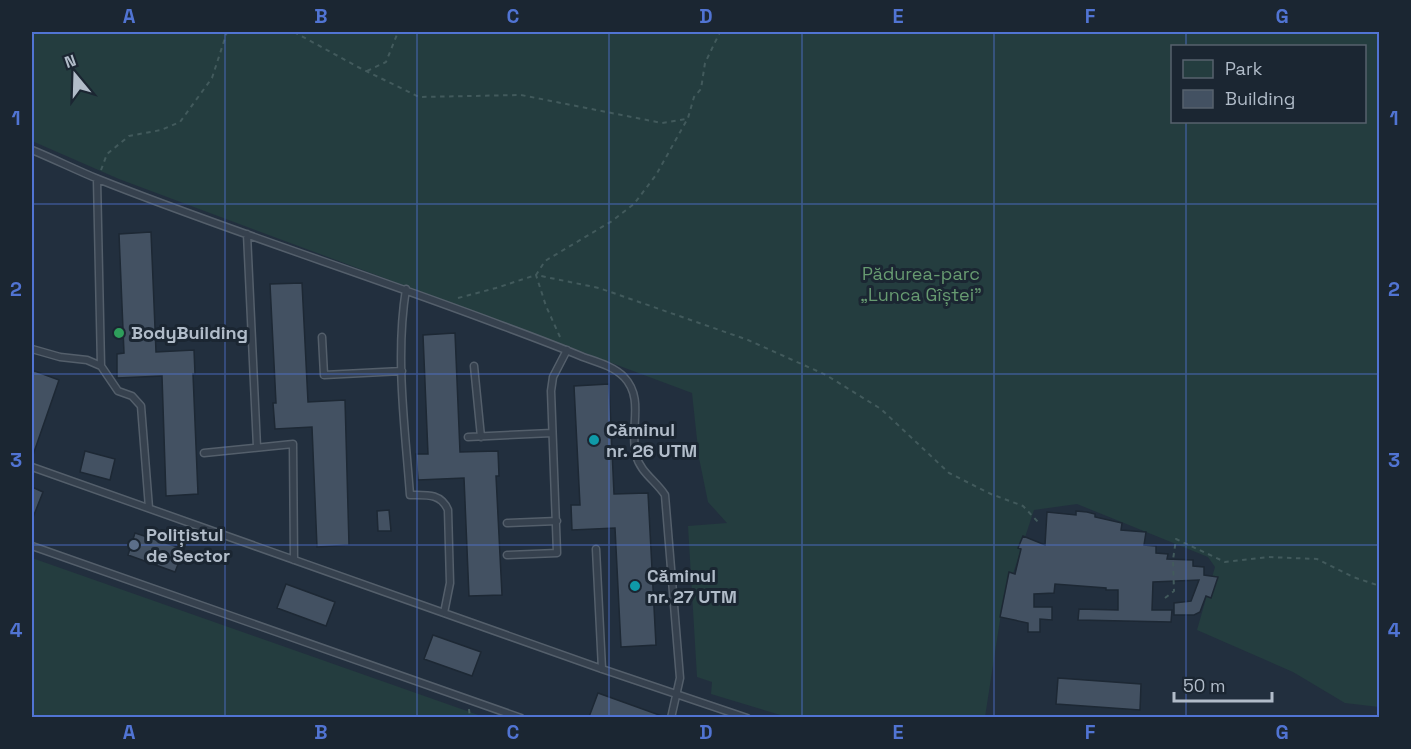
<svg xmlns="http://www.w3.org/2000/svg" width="1411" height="749" viewBox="0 0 1411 749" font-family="'Space Grotesk',sans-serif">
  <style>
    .green { fill: #243d3f; fill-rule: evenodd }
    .building { fill: #435162; stroke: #1d2834; stroke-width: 1.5 }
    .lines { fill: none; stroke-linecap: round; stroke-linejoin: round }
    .service-casing { stroke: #545f6b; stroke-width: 9 }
    .path { stroke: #425a5c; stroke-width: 2; stroke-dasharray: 4.5 4.5; stroke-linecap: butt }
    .service { stroke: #36414e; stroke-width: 6 }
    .grid { fill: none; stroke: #5174d3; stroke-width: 1.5; stroke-opacity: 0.55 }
    .leisure-dot { fill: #2e9e5b; stroke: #1b2632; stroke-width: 2 }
    .culture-dot { fill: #0f9aa8; stroke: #1b2632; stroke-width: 2 }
    .service-dot { fill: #5c6f8a; stroke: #1b2632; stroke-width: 2 }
    .labels { text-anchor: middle; stroke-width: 6; stroke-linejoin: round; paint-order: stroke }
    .park-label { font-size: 18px; fill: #679b71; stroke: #1b2632 }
    .poi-label { font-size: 18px; font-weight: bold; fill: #b1bcc9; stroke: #1b2632; text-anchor: start }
    .neatline { fill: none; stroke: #5174d3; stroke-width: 2 }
    .grid-label { font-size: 20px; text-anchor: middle; font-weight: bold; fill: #5174d3 }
  </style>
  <rect width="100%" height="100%" fill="#222f3e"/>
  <path class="green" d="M32,32h1347v675l-34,-4 -52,-31 -96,-42 18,-63 -7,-10 -131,-53 -43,6 -32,97 -17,110h-198l-76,-23 1,-12 -15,-5 -9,-151 39,-3 -19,-21 -9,-44 -7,-65 -573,-214 -87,-38zM1172,46h192v76h-192z
    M32,558l452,159h-452z"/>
  <path class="building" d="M151,232l5,120 38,-2 1,24h-2l5,120 -32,2 -4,-120 -45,2v-24l7,-1 -5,-119z
    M302,283l6,119 37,-2 4,145 -32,2 -5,-120 -37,2 -2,-26h3l-6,-119z
    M455,333l5,119 38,-1 1,25h-3l6,119 -33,1 -5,-118 -46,2 -2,-26h12l-5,-119z
    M32,370l27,10 -26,75h-1z
    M609,384l5,110 34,-1 8,152 -35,2 -6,-119 -43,2 -1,-25h9l-6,-119z
    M85,451l30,8 -5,21 -30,-8z
    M32,487l11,5 -11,28z
    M389,510l2,21h-13l-1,-20z
    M1076,511l11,1 8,2v3l27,6 -1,7 25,2 -2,13 12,1v7l12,1 -1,5 26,1v6l11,1v8l14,2 -7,21 -5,-2 -6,16 -6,3h-20v-12l17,-2 8,-21 -46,2 -1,28h20l-1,12 -93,-2 1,-11 39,1v-20h-12v-2l-51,-4 -1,9 -20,1v13h18v13l-12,-1v13h-12v-9l-28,-6 9,-45 6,2 6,-25 -3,-1 5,-12 22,9 2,-33 29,3z
    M135,533l49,16 -9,23 -47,-17z
    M286,584l49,18 -9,24 -49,-18z
    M433,635l48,17 -9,24 -48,-17z
    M1058,678l83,6 -1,26 -84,-6z
    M598,693l64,23v1h-73z"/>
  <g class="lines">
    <defs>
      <path id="service" d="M32,150c22,9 44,20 66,29 133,53 271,96 405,147 27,10 54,20 80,31 14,5 30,9 41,20 21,22 5,52 12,78 4,17 20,26 29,40l15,183 -9,40
        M97,179l4,187 17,25 14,5 9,10 8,102
        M247,234l10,213
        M406,289c-11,68 -1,138 4,206 16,0 31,-2 38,15l2,73 -6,30
        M322,337l2,38 78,-4
        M32,349l28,8 27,3 14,6
        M474,366l7,71
        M468,437l84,-4
        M204,453l89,-9 1,116
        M32,467l570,202 145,49
        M507,523l50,-2
        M32,546l489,172
        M596,549l6,120
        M507,555l50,-2 -6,-162 2,-14 14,-27"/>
    </defs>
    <use href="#service" class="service-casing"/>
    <path class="path" d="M294,32l64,35 61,30 102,-2 141,28 24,-4
      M367,71l19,-9 12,-30
      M101,170l6,-16 22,-18 32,-6 19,-8 32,-44 15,-46
      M458,298l38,-10 40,-13 9,-14 67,-40 22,-17 22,-29 32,-57 6,-21 7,-8 4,-26 15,-31
      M560,337l-14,-31 -10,-31 63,13 149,52 78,35 55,34 68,64 42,21 32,12 16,17
      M1165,598l9,-7 -1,-31 3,-21 49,23 43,-5 49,2 36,18 27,9
      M469,709l1,9"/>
    <use href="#service" class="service"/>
  </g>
  <path class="grid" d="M225,32v686M417,32v686M609,32v686M802,32v686M994,32v686M1186,32v14M1186,122v596M32,204h1348M32,374h1348M32,545h1348"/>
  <circle class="leisure-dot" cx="119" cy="333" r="6"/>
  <g class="culture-dot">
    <circle cx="594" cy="440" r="6"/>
    <circle cx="635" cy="586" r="6"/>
  </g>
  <circle class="service-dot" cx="134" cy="545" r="6"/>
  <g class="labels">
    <g class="park-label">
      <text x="921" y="280">Pădurea-parc<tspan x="921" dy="21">„Lunca Gîștei”</tspan></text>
    </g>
    <g class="poi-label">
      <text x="131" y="339">BodyBuilding</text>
      <text x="606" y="436">Căminul<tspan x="606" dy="21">nr. 26 UTM</tspan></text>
      <text x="146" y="541">Polițistul<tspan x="146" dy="21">de Sector</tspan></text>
      <text x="647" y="582">Căminul<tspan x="647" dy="21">nr. 27 UTM</tspan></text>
    </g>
  </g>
  <rect width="1411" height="749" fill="none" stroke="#1b2632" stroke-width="66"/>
  <rect x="1171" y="45" width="195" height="78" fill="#1b2632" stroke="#57626e" stroke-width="1.5"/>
  <rect x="1183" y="60" width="30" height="18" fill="#243d3f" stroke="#57626e" stroke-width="1.5"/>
  <text x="1225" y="75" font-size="18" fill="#b1bcc9">Park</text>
  <rect x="1183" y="90" width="30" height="18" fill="#435162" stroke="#57626e" stroke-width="1.5"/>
  <text x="1225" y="105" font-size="18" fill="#b1bcc9">Building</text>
  <g transform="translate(75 75) rotate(341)" stroke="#1b2632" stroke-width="4.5" paint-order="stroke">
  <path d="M0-4.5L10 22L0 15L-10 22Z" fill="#b1bcc9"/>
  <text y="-9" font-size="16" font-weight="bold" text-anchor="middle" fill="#b1bcc9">N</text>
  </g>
  <path d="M1174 692v9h98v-9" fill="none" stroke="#b1bcc9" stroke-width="3"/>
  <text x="1183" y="692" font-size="18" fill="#b1bcc9" stroke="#1b2632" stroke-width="4.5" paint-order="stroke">50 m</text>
  <rect x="33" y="33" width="1345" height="683" class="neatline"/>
  <g class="grid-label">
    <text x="129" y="23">A</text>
    <text x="321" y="23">B</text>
    <text x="513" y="23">C</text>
    <text x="706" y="23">D</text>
    <text x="898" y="23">E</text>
    <text x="1090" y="23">F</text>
    <text x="1282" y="23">G</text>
    <text x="16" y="125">1</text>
    <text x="1394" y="125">1</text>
    <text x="16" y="296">2</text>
    <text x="1394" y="296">2</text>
    <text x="16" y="467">3</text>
    <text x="1394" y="467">3</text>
    <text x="16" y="637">4</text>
    <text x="1394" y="637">4</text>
    <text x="129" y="739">A</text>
    <text x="321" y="739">B</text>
    <text x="513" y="739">C</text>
    <text x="706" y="739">D</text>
    <text x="898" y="739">E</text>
    <text x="1090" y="739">F</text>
    <text x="1282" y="739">G</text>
  </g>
</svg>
